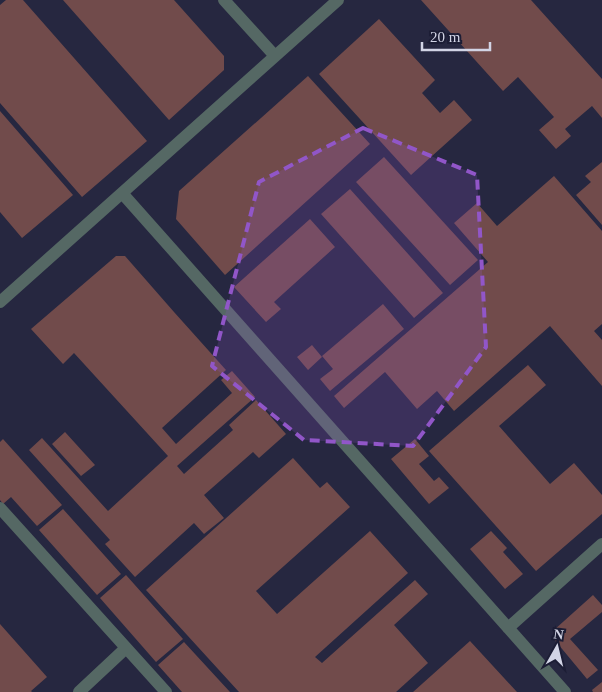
<svg xmlns="http://www.w3.org/2000/svg" width="602" height="692" viewBox="0 0 602 692" font-family="'Times New Roman',serif">
  <style>
    .building { fill: #714b4b }
    .lines { fill: none; stroke-linecap: round; stroke-linejoin: round }
    .minor { stroke: #556864; stroke-width: 12 }
    .marked { fill: #9156c8; fill-opacity: 0.2; stroke: #9156c8; stroke-width: 4; stroke-dasharray: 10 6; stroke-linejoin: round }
  </style>
  <rect width="100%" height="100%" fill="#262740"/>
  <path class="building" d="M6,0h17l124,141 -65,56 -82,-94v-98z
    M63,0h111l50,56v14l-55,50z
    M421,0h110l71,79v39l-10,-12 -27,23 6,7 -15,13 -17,-19 15,-13 -36,-40 -15,14z
    M379,19l56,61 -13,13 18,20 14,-13 18,20 -61,55 -92,-101z
    M308,76l62,68 -145,131 -49,-56 3,-28z
    M0,111l73,84 -51,43 -22,-26z
    M384,157l94,103 -28,25 -94,-103z
    M602,162v63l-26,-30 15,-13 -6,-6z
    M554,176l48,55v93l-8,7 8,9v46l-52,-60 -96,85 -17,-20 -20,18 -32,-37 -41,36 -10,-12 154,-134 -34,-39 23,-20 20,23z
    M350,189l93,104 -29,25 -93,-104z
    M310,219l25,28 -61,55 7,7 -15,13 -32,-35z
    M116,256h9l49,56 52,58 -64,58 14,16 56,-51 -11,-13 11,-9 23,26 -78,69 7,8 49,-44 -4,-5 27,-25 30,34 -27,24 -6,-6 -49,43 20,23 -20,16 -10,-11 -59,54 -30,-33 5,-4 -81,-90 13,-12 66,73 60,-55 -94,-103 -11,11 -32,-35z
    M383,304l21,25 -74,62 -10,-12 13,-10 -11,-13z
    M312,345l10,12 -14,13 -11,-13z
    M528,365l18,20 -47,41 51,58 24,-21 28,32v19l-66,57 -107,-120z
    M65,432l30,33 -14,11 -29,-32z
    M3,439l59,66 -25,21 -26,-29 -8,7 -3,-4v-58z
    M415,439l14,17 -10,8 15,17 5,-4 10,11 -20,16 -38,-45z
    M293,458l27,30 7,-6 23,25 -94,84 21,23 93,-83 38,42 -93,84 7,6 93,-83 13,14 -34,31 34,38 -32,29h-157l-93,-102z
    M63,509l58,65 -24,21 -58,-65z
    M491,531l16,17 -4,4 20,22 -18,15 -35,-40z
    M126,575l57,64 -27,23 -56,-64z
    M593,595l9,10v7l-32,27 28,31 -11,9 -34,-41 1,-8z
    M0,624l47,53 -16,14 1,1h-32z
    M470,641l47,51h-104z
    M184,642l46,50h-48l-24,-27z
    M602,682v10h-9l-1,-2z"/>
  <g class="lines">
    <path class="minor" d="M224,0l51,56
      M122,193l443,499
      M0,302l338,-302
      M0,508l166,184
      M508,628l94,-84
      M79,692l47,-44"/>
  </g>
  <path class="marked" d="M363,128l114,47 9,172 -73,99 -109,-6 -92,-74 47,-184z"/>
  <g transform="translate(557 647) rotate(8)" stroke="#1c1d35" stroke-width="4" paint-order="stroke">
  <path d="M0-4L9 19L0 12L-9 19Z" fill="#d2d4e5"/>
  <text y="-8" font-size="14" font-weight="bold" text-anchor="middle" fill="#d2d4e5">N</text>
  </g>
  <path d="M422 42v8h68v-8" fill="none" stroke="#d2d4e5" stroke-width="2.5"/>
  <text x="430" y="42" font-size="15" fill="#d2d4e5" stroke="#1c1d35" stroke-width="4" paint-order="stroke">20 m</text>
</svg>
